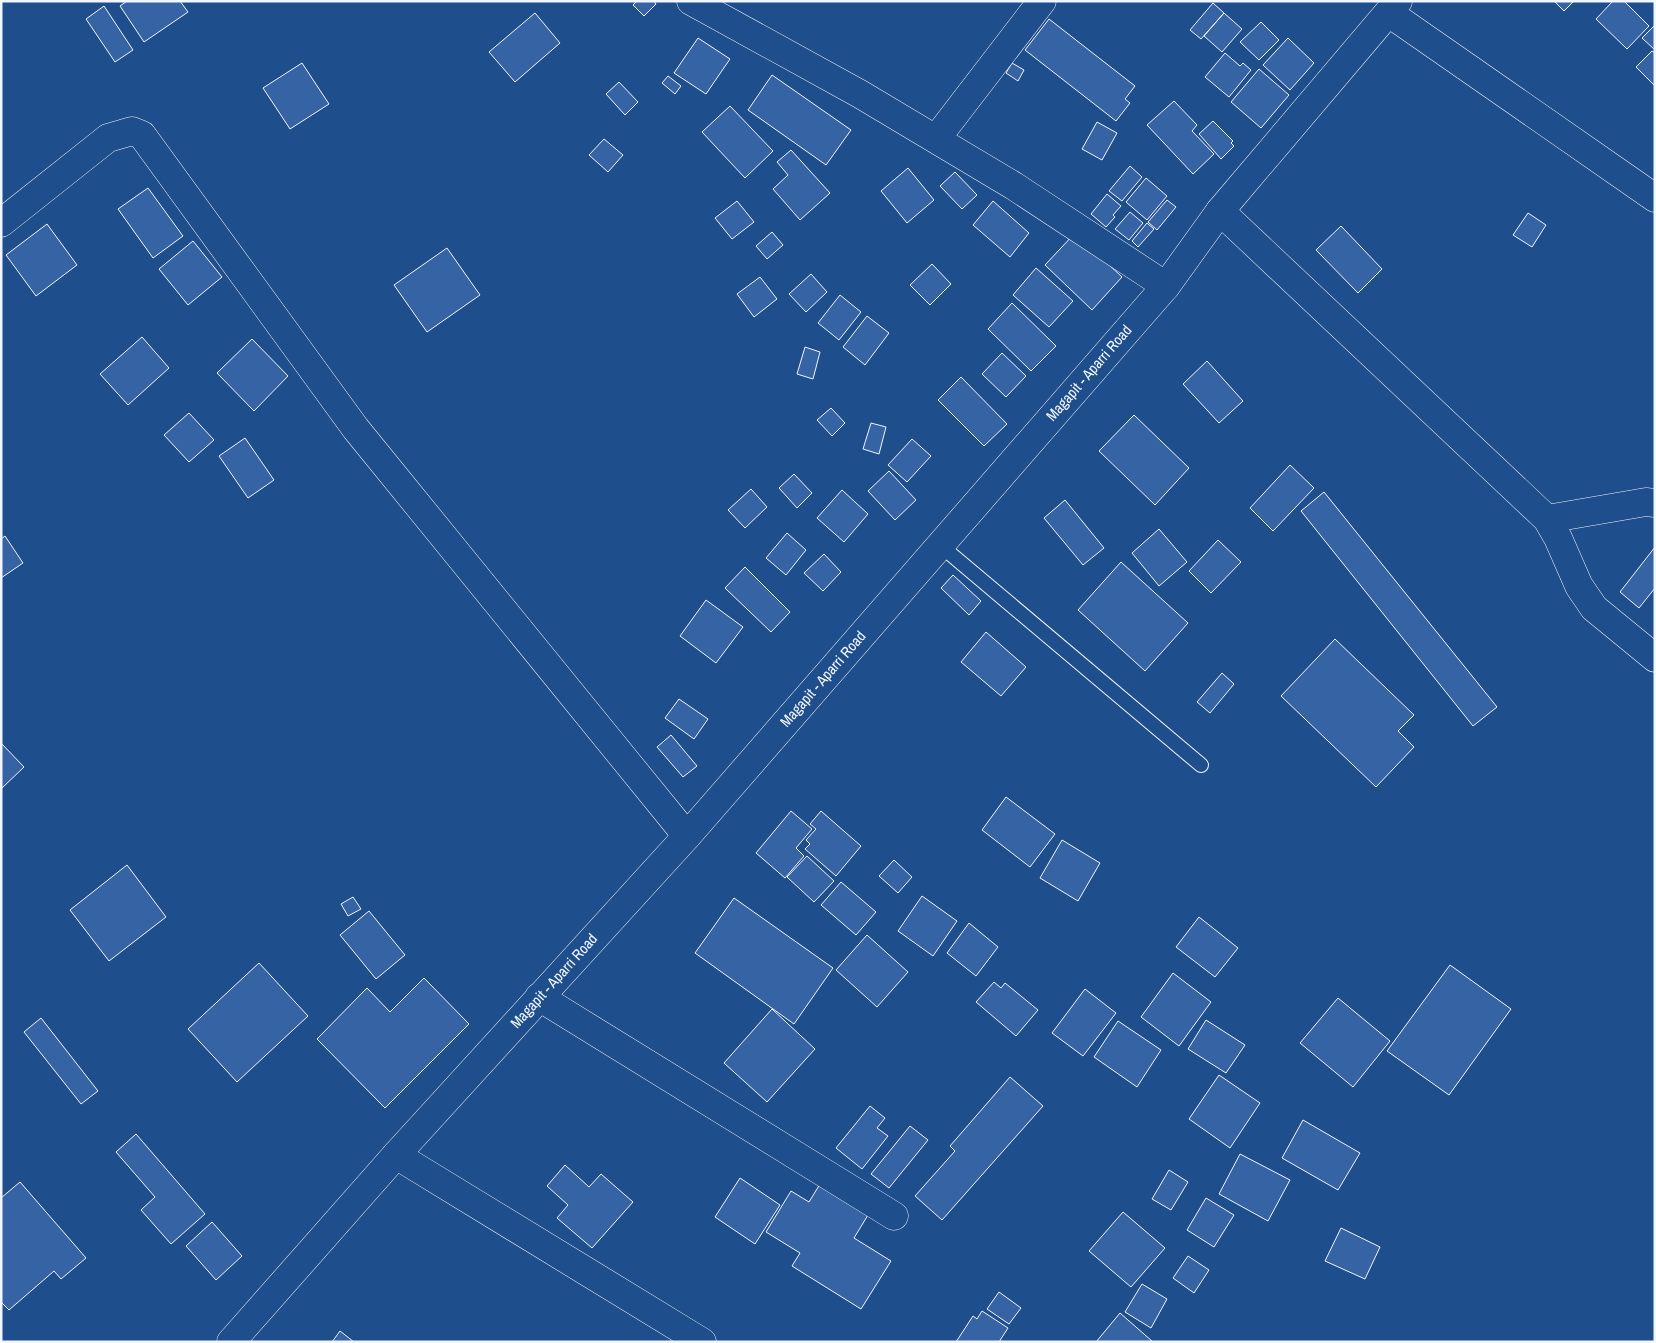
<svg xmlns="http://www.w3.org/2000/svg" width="1656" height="1343" viewBox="0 0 1656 1343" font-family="'Archivo Narrow',sans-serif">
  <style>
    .building { fill: #3563a3; stroke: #f2f6ff }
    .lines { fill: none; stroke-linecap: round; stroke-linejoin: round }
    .service-casing { stroke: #f2f6ff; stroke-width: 16 }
    .minor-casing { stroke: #f2f6ff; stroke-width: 29 }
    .primary-casing { stroke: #f2f6ff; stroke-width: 29 }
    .service { stroke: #1f4e8c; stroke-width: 14 }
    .minor { stroke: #1f4e8c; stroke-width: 28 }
    .primary { stroke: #1f4e8c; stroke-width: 28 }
    .labels { text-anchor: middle; stroke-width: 4; stroke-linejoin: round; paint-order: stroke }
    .street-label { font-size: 15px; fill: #f2f6ff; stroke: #1f4e8c }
  </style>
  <rect width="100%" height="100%" fill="#1f4e8c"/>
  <path class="building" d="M127,1h53l8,11 -44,30 -24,-36z
    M637,1h17l2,3 -12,12 -11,-11z
    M1554,1h20l-10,10z
    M1613,1h11l25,25 -22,23 -31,-30z
    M1213,3l11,10 -23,26 -11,-9z
    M104,6l29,44 -18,12 -29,-43z
    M535,13l25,30 -45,39 -26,-30z
    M1224,13l18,16 -20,23 -18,-16z
    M1049,19l86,67 -10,13 5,4 -14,18 -91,-71z
    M1261,22l18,18 -20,20 -19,-18z
    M1655,25v25l-13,-12z
    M698,38l32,21 -24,35 -32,-21z
    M1288,38l26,25 -24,27 -27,-25z
    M1652,51l3,2v33l-19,-19z
    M1225,53l15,13 3,-3 8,7 -22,27 -24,-20z
    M302,63l27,41 -39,25 -27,-41z
    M1012,63l12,7 -6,11 -12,-8z
    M1259,69l30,26 -28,33 -30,-26z
    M772,75l79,55 -25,35 -78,-55z
    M668,76l13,10 -6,8 -13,-11z
    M619,82l19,20 -13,13 -19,-21z
    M1174,101l23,24 -5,6 22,23 -21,20 -46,-49z
    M730,106l43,45 -28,27 -43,-46z
    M1213,121l20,20 -2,2 3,3 -13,13 -22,-25z
    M1097,122l20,11 -15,27 -20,-11z
    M604,139l19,16 -15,17 -19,-17z
    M791,150l39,43 -30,27 -27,-31 15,-14 -11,-13z
    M1130,166l12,11 -20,24 -13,-10z
    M908,168l26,32 -27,23 -26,-32z
    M955,172l22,23 -15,14 -22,-23z
    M1146,178l21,18 -20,24 -21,-18z
    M148,188l35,48 -30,22 -35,-49z
    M1107,194l14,12 -8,9 2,2 -9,10 -15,-13z
    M1167,200l9,7 -19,23 -9,-8z
    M737,201l17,21 -22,17 -17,-21z
    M993,201l36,32 -19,24 -37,-32z
    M1130,212l13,11 -14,17 -14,-11z
    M1528,213l18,12 -14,22 -19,-12z
    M1147,223l7,6 -16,18 -6,-6z
    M47,224l30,41 -41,31 -30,-41z
    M1341,226l41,43 -24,24 -42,-43z
    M772,232l11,13 -16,14 -11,-13z
    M1075,233l47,44 -30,33 -47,-45z
    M193,241l29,36 -34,28 -29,-36z
    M447,248l33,47 -53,37 -33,-47z
    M932,264l19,20 -21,21 -20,-20z
    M1036,268l37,33 -24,26 -36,-32z
    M811,274l16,18 -21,20 -17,-18z
    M760,277l17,22 -23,18 -17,-23z
    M840,295l21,17 -22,28 -21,-17z
    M1012,303l44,43 -25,25 -43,-42z
    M867,316l22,17 -24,32 -22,-18z
    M142,337l27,31 -41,37 -28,-31z
    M252,339l36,37 -34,35 -37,-38z
    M805,347l15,5 -7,27 -16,-5z
    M1002,353l24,23 -20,21 -24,-23z
    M1207,361l36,40 -24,22 -36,-39z
    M961,377l46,47 -23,22 -46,-46z
    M831,408l14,15 -13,13 -15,-16z
    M189,413l25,27 -25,22 -25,-27z
    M1134,415l55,53 -34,37 -56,-54z
    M871,423l15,4 -7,27 -16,-5z
    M245,438l29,42 -26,18 -29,-42z
    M912,439l19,17 -24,26 -19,-17z
    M1290,465l24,23 -41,43 -23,-23z
    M889,471l27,29 -21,20 -27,-29z
    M794,474l18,19 -15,15 -18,-20z
    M751,489l16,18 -22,21 -17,-18z
    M842,490l26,24 -24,28 -27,-24z
    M1324,492l173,215 -24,19 -172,-215z
    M1065,500l39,48 -21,17 -39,-47z
    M1159,529l28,33 -28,24 -27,-33z
    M787,533l19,17 -20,25 -20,-17z
    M5,536l18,27 -22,15v-39z
    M1218,540l23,22 -30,31 -22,-22z
    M1655,547v41l-16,20 -19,-16z
    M824,554l17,18 -18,19 -19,-18z
    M1121,562l67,61 -43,48 -67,-61z
    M745,567l45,45 -19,20 -46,-44z
    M953,575l28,26 -12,14 -28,-27z
    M706,600l37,27 -27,36 -36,-27z
    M986,632l40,35 -25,29 -40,-34z
    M1335,639l79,76 -16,16 16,16 -38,40 -95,-91z
    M1222,673l12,11 -24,29 -13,-11z
    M679,699l29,20 -14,20 -29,-21z
    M671,735l26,31 -14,11 -26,-30z
    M1,743l23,24 -23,22z
    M1006,797l49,37 -25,33 -48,-37z
    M791,811l21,18 -16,19 8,8 -19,22 -29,-25z
    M821,811l40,35 -25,30 -31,-27 5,-5 -4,-4 10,-11 -6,-5z
    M1062,840l38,23 -22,38 -38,-23z
    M807,856l27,25 -20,21 -27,-25z
    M894,860l18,17 -14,16 -19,-17z
    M127,865l39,52 -57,44 -39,-51z
    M841,882l35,30 -20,23 -35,-30z
    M922,896l35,25 -24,35 -35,-25z
    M353,897l8,12 -13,7 -7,-12z
    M734,898l99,70 -39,56 -99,-71z
    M369,911l36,44 -29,24 -36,-44z
    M1199,917l39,31 -23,29 -39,-30z
    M969,923l29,24 -22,29 -29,-23z
    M867,935l41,37 -31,35 -41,-37z
    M259,963l49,53 -71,66 -49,-53z
    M1450,965l61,44 -62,86 -62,-44z
    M1173,973l38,29 -32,44 -38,-29z
    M424,978l45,46 -84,84 -68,-69 50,-51 23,24z
    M994,982l7,6 4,-5 33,27 -22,26 -40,-34z
    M1085,989l31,24 -33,43 -31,-23z
    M1338,998l52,43 -37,46 -53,-44z
    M772,1009l43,40 -48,53 -43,-39z
    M41,1018l57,73 -17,13 -57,-72z
    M1206,1020l39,25 -19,28 -38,-24z
    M1118,1021l43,29 -24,37 -43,-30z
    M1219,1075l41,28 -30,45 -41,-29z
    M1010,1077l33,29 -101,114 -27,-24 40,-45 -5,-5z
    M870,1106l15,12 -8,10 11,8 -26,33 -26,-21z
    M1303,1120l57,33 -22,37 -56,-32z
    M910,1126l18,14 -39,48 -18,-14z
    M136,1134l69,80 -34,30 -30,-34 14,-13 -39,-45z
    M1240,1154l50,26 -22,41 -49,-27z
    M565,1165l24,22 12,-13 32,28 -41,46 -35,-30 11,-13 -21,-19z
    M1169,1170l19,12 -17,28 -19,-11z
    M740,1178l40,27 -25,39 -40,-27z
    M20,1182l66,76 -25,21 -7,-8 -45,39 -8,-8v-104z
    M820,1184l48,31 -14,23 37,23 -30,48 -69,-43 8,-13 -34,-21 25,-41 18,11z
    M1206,1198l28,17 -20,32 -27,-17z
    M1123,1212l42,36 -34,39 -42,-36z
    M212,1222l30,34 -26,24 -30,-34z
    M1341,1228l39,19 -15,32 -40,-18z
    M1188,1256l21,14 -15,23 -21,-15z
    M1142,1284l25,15 -16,29 -26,-16z
    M999,1292l22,16 -12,16 -22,-15z
    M982,1311l26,17 -9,14h-43l17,-26 4,3z
    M1120,1313l33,29h-57z
    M340,1331l14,11h-22z"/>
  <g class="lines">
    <defs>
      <path id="service" d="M940,545l261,220"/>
      <path id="minor" d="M691,1l169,93 154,92 152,100
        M1389,13l266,185
        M936,139l106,-138
        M1220,211l327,308 11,19 21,48 15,22 61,50
        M1,223l107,-85 24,-7 10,4 214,294 331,407
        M1547,519l99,-17 9,1
        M539,997l355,219
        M396,1155l306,187"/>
      <path id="primary" d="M231,1342l165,-187 291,-319 479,-550 54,-75 178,-210"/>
    </defs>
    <use href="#service" class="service-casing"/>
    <use href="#minor" class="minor-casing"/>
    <use href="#primary" class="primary-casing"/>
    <use href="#service" class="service"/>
    <use href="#minor" class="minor"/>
    <use href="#primary" class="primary"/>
  </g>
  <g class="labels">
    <g class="street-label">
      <text transform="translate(1089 373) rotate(-49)" y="5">Magapit - Aparri Road</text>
      <text transform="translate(823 679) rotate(-49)" y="5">Magapit - Aparri Road</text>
      <text transform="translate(554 981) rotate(-48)" y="5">Magapit - Aparri Road</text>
    </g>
  </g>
  <rect width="1656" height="1343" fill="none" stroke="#f2f6ff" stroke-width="5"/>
</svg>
